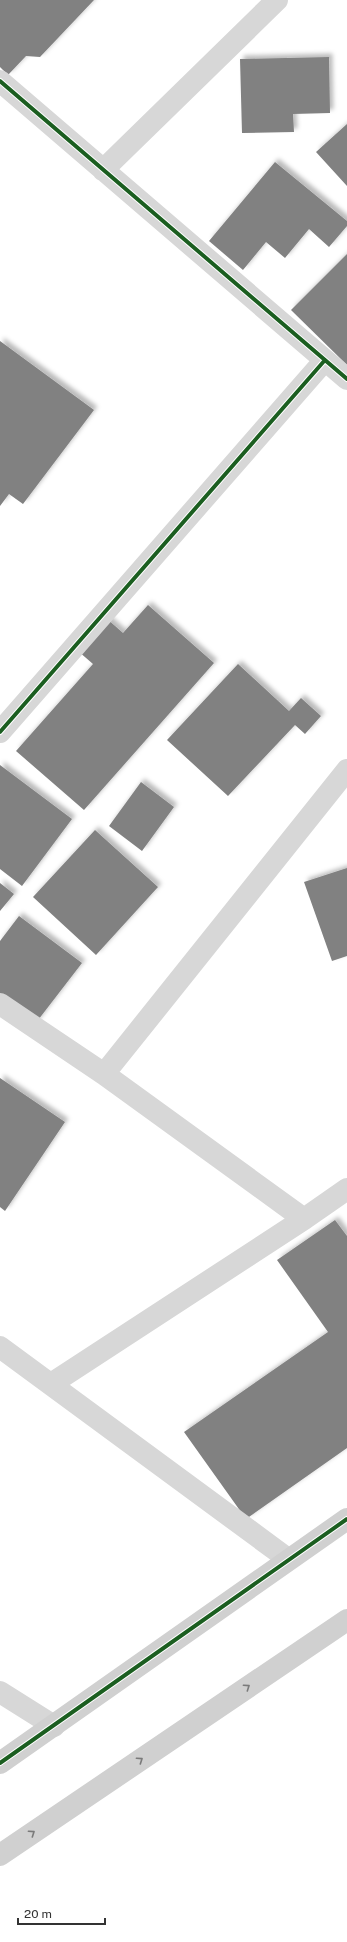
<svg xmlns="http://www.w3.org/2000/svg" width="347" height="1942" viewBox="0 0 347 1942" font-family="'Public Sans',sans-serif">
  <style>
    .building { fill: #818181; filter: url(#shadow) }
    .lines { fill: none; stroke-linecap: round; stroke-linejoin: round }
    .street { stroke: #d7d7d7; stroke-width: 22 }
    .secondary { stroke: #d0d0d0; stroke-width: 22 }
    .cycleway-casing { stroke: #fff; stroke-width: 6 }
    .cycleway { stroke: #1b5e20; stroke-width: 4 }
    .oneway { stroke: #7a7a7a }
  </style>
  <defs>
    <filter id="shadow"><feDropShadow dx="3.5" dy="-3.5" stdDeviation="2" flood-color="#0004"/></filter>
  </defs>
  <rect width="100%" height="100%" fill="#fff"/>
  <path class="building" d="M0,0h94l-54,57 -14,-1 -18,19 -8,-8z
    M329,57l1,56 -37,1 1,18 -52,1 -2,-74z
    M347,124v62l-31,-34z
    M275,162l72,59v5l-18,21 -20,-18 -24,29 -19,-16 -23,28 -34,-29z
    M347,254v111l-56,-55z
    M0,341l94,69 -71,94 -14,-10 -9,12z
    M148,605l66,58 -130,147 -68,-59 77,-87 -15,-13 28,-33 17,15z
    M238,664l51,47 12,-13 20,18 -16,18 -10,-9 -67,71 -61,-56z
    M0,765l72,54 -50,67 -22,-17z
    M141,782l33,25 -32,44 -33,-25z
    M95,830l63,57 -62,68 -63,-58z
    M347,868v88l-15,5 -28,-79z
    M0,883l14,11 -14,17z
    M19,916l63,47 -47,61 -35,-22v-61z
    M0,1078l65,44 -60,89 -5,-4z
    M335,1220l12,16v212l-101,71 -62,-87 144,-100 -51,-72z"/>
  <g class="lines">
    <path class="street" d="M0,81l347,298
      M103,170l174,-170
      M0,732l325,-372
      M0,1004l104,70 200,145
      M104,1074l243,-304
      M0,1347l288,212
      M51,1384l253,-165 43,-30
      M0,1692l54,34"/>
    <path class="secondary" d="M0,1763l347,-244
      M0,1855l347,-235"/>
    <defs>
      <path id="cycleway" d="M0,81l347,298
        M0,732l325,-372
        M0,1763l347,-244"/>
    </defs>
    <use href="#cycleway" class="cycleway-casing"/>
    <use href="#cycleway" class="cycleway"/>
  </g>
  <defs><path id="oneway-chevron" d="M-2-3.5L2.5 0L-2 3.5" fill="none" stroke-width="1.6" stroke-linecap="round" stroke-linejoin="round"/></defs>
  <g class="oneway">
    <use href="#oneway-chevron" transform="translate(247 1687) rotate(-34)"/>
    <use href="#oneway-chevron" transform="translate(140 1760) rotate(-34)"/>
    <use href="#oneway-chevron" transform="translate(32 1833) rotate(-34)"/>
  </g>
  <path d="M18 1918v6h87v-6" fill="none" stroke="#333333" stroke-width="2"/>
  <text x="24" y="1918" font-size="12" fill="#333333" stroke="#ffffff" stroke-width="3" paint-order="stroke">20 m</text>
</svg>
